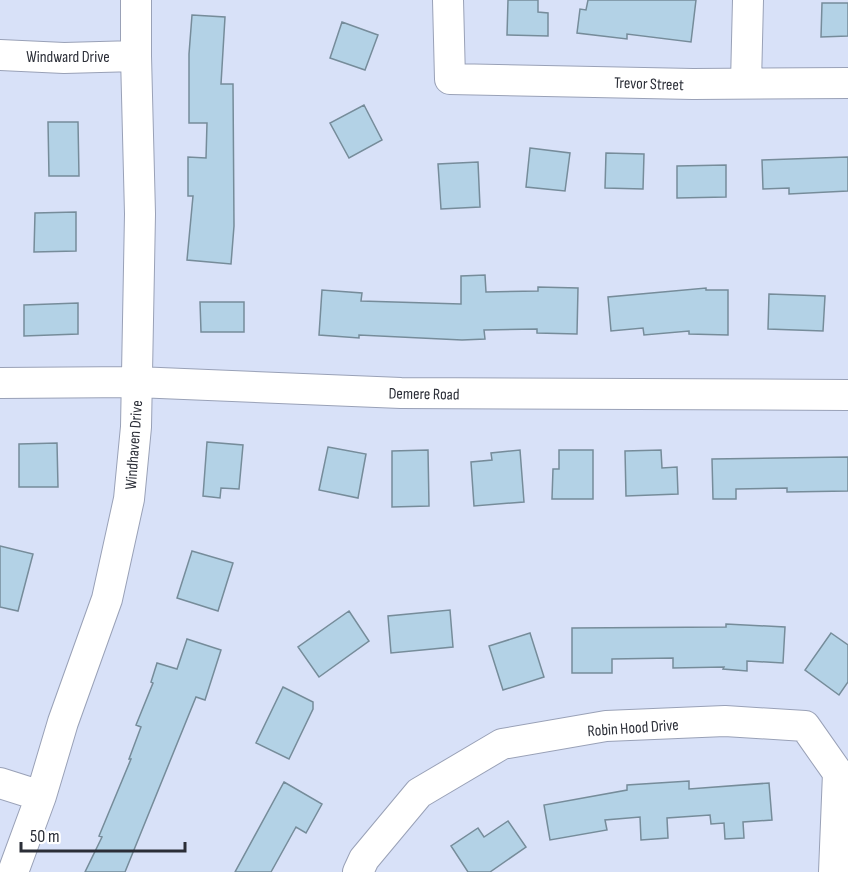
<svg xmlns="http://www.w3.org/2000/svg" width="848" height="872" viewBox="0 0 848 872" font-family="'Sofia Sans Condensed',sans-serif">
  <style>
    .building { fill: #b3d2e6; stroke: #768c9a; stroke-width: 1.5 }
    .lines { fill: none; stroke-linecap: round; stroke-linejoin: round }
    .minor-casing { stroke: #99a1b7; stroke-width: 32 }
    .minor { stroke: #fff; stroke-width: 30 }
    .labels { text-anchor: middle; stroke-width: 6; stroke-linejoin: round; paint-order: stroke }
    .street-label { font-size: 16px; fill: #2b2e37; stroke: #fff }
  </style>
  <rect width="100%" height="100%" fill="#d8e1f8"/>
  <path class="building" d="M508,0h30v12l10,1v23l-41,-1z
    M588,0h108l-5,42 -64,-8v5l-50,-6 3,-24 6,1z
    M822,3h26v33l-27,1z
    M192,15l33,2 -4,67h12l1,142 -3,38 -44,-4 6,-64h-5v-39l18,1 1,-35h-18v-69z
    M342,22l36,13 -13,35 -35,-12z
    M364,105l18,35 -33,18 -19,-35z
    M48,122h30l1,54h-30z
    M530,148l40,5 -5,38 -39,-4z
    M606,153l38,1 -1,35 -38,-1z
    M848,157v34l-59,3v-6l-26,1 -1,-29z
    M478,162l2,45 -39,2 -3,-45z
    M726,165v32l-49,1v-32z
    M76,212v39l-42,1 1,-39z
    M485,275l1,17 52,-1v-4l40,1 -1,46 -40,-1v-4l-53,1 1,9 -23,1 -103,-5v3l-40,-3 3,-45 40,3 -1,8 100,3v-28z
    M706,288v2h22v45l-39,-1v-3l-45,4 -1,-7 -32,3 -3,-34z
    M769,294l56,2 -2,35 -55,-2z
    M200,302h44v30h-43z
    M78,303v31l-54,2v-31z
    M207,442l36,3 -4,44 -18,-1 -1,10 -17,-2z
    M57,443l1,44h-39v-43z
    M328,447l38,7 -8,44 -39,-8z
    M428,450l1,56 -37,1v-56z
    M520,450l4,52 -50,4 -3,-44 21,-2 -1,-7z
    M559,450h34v49h-41l1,-30h6z
    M661,450l1,18 15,-1 1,27 -52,2 -1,-45z
    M848,457v34l-61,1v-4l-51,1v10h-23l-1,-40z
    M0,546l33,8 -15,57 -18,-4z
    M192,551l41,12 -15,48 -41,-13z
    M450,610l3,37 -62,6 -3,-37z
    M349,611l20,30 -50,36 -21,-30z
    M726,624l59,3 -2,36 -36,-2v10l-24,-2 1,-2 -51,1v-10l-61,1v14h-40v-45l154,-1z
    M530,633l14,44 -41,13 -14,-44z
    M831,633l17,12v37l-9,13 -34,-25z
    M187,639l34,11 -16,50 -9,-3 -71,175h-40l17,-35 -3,-1 32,-77h-2l12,-32 -5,-2 17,-42 -2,-1 6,-19 20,6z
    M283,687l30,15v7l-24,50 -33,-16z
    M689,781v8l80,-6 3,37 -29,2 1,16 -19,1 -1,-16 -13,1 -1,-9 -43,3 1,20 -27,2 -1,-23 -35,3 2,10 -57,10 -6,-35 83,-15v-5z
    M284,782l38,22 -16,29 -10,-6 -25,45h-36z
    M508,821l18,26 -36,25h-22l-17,-26 27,-18 6,9z"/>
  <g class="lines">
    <defs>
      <path id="minor" d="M448,0l2,79 243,5 155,-1
        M0,55l64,3 72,-2
        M746,83l2,-83
        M0,383l136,-1 265,11 447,2
        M0,783l41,13
        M13,872l28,-76 22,-74 44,-123 22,-100 7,-72 4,-213 -4,-158v-56
        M358,872l6,-13 55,-66 83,-49 104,-18 119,-5 80,5 33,47 -4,99"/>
    </defs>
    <use href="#minor" class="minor-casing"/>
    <use href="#minor" class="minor"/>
  </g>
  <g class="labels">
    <g class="street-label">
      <text x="68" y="62">Windward Drive</text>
      <text transform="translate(649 83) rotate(2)" y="6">Trevor Street</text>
      <text transform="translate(424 393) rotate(1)" y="6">Demere Road</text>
      <text transform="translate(133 445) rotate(-86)" y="6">Windhaven Drive</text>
      <text transform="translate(633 727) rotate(-4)" y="6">Robin Hood Drive</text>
    </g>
  </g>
  <path d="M21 842v9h164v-9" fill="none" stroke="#2b2e37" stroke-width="3"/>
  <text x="30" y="842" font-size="18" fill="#2b2e37" stroke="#ffffff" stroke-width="4.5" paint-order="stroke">50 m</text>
</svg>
